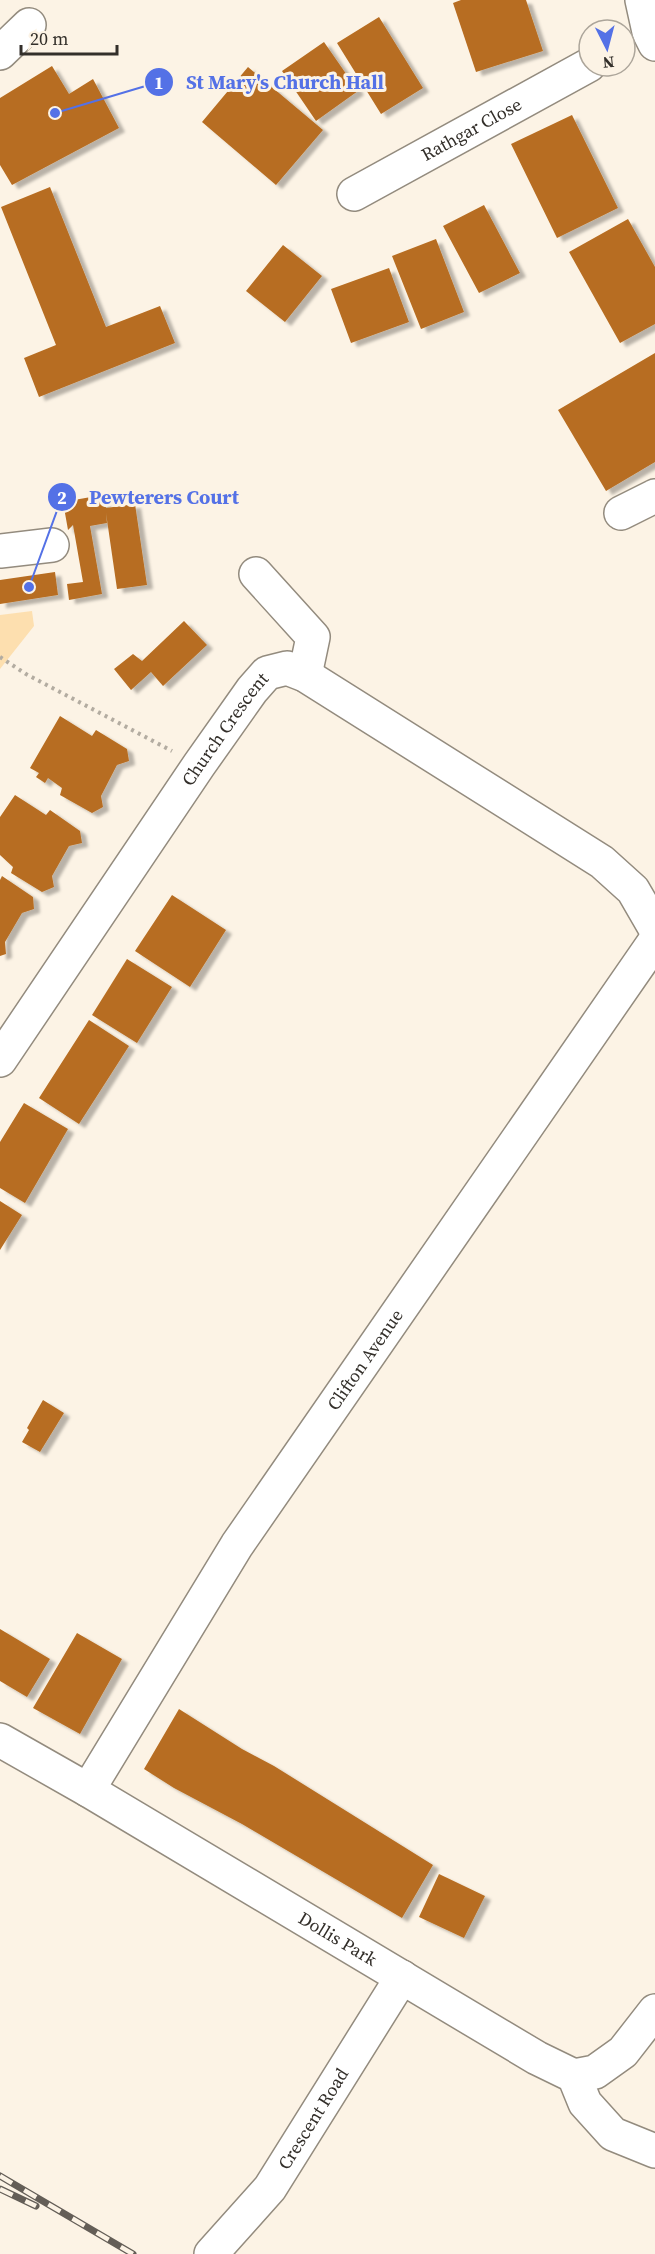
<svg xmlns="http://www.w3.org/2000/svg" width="655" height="2254" viewBox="0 0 655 2254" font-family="'Source Serif 4',serif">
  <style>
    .green { fill: #fddfaf }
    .building { fill: #b76d21; filter: url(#shadow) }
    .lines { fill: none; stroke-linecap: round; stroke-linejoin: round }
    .minor-casing { stroke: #938b7e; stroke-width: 36 }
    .path { stroke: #b3aca1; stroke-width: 4; stroke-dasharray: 3 4.5; stroke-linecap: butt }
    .minor { stroke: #fff; stroke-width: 33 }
    .rail-casing { stroke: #645e57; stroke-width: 7 }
    .rail { stroke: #fcf3e5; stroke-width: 4.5; stroke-dasharray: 14; stroke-linecap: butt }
    .labels { text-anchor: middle; stroke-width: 6; stroke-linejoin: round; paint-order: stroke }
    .street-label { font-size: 18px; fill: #332f2a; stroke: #fcf3e5 }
    .leader { fill: none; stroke: #5471e6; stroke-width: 2 }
    .callout-dot { fill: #5471e6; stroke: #fcf3e5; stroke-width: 2 }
    .mark-label { font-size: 18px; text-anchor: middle; font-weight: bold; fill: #fff }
    .callout-label { font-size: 20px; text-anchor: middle; font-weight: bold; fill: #5471e6; stroke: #fcf3e5; stroke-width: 6; stroke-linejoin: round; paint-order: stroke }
  </style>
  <defs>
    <filter id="shadow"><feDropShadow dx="6" dy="4" stdDeviation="1.5" flood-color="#0004"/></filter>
  </defs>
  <rect width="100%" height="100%" fill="#fcf3e5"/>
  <path class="green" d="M32,611l2,15 -34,43v-54z"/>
  <path class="building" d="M461,0h65l17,51 -67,21 -23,-69z
    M379,17l44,71 -42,26 -44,-71z
    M324,42l34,49 -42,30 -34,-50z
    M52,66l17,28 24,-15 26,49 -107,57 -12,-20v-67z
    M248,67l75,63 -47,55 -74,-63z
    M572,115l46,93 -61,30 -46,-94z
    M50,187l56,140 54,-21 15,37 -136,54 -15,-39 32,-13 -55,-138z
    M484,205l36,68 -41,20 -36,-67z
    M628,219l27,48v57l-35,19 -51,-91z
    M436,239l28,73 -43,17 -29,-73z
    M283,245l39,31 -37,46 -39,-31z
    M389,268l20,54 -58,21 -20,-54z
    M655,353v109l-49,29 -48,-81z
    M102,495l4,13 29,-4 12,81 -30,4 -11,-76 1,10 -17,3 12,68 -33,6 -2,-16 16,-2 -10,-57 -5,5 -5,-28z
    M55,572l3,23 -58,9v-24z
    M184,621l23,24 -44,41 -12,-14 -20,18 -17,-21 19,-15 9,7z
    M60,716l32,20 4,-6 31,19 2,12 -12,4 -16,31 2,11 -11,6 -32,-18 2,-7 -14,-10 -3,5 -9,-6 3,-4 -9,-5z
    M15,795l31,20 4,-5 30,21 2,12 -13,3 -17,30 2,11 -12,5 -31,-19 2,-6 -13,-12v-38z
    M2,876l31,21 1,12 -12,4 -17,29 1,12 -6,2v-76z
    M172,895l54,35 -36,57 -55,-36z
    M127,959l45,28 -35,56 -45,-28z
    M89,1020l40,26 -50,78 -40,-26z
    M24,1103l44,26 -43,74 -25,-15v-46z
    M0,1201l22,14 -22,35z
    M43,1400l21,13 -24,39 -18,-10 7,-12 -2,-2z
    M0,1629l50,30 -23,38 -27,-16z
    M77,1633l45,26 -42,75 -47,-26z
    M179,1709l63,40 32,17 159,99 -31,53 -160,-94 -68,-36 -30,-19z
    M439,1874l46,22 -21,42 -45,-21z"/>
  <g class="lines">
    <defs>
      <g id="minor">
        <path d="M642,0l7,32 6,12"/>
        <path d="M0,53l29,-28"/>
        <path id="s1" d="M354,194l235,-129"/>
        <path d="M621,513l34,-17"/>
        <path d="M0,551l52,-6"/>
        <path d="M256,574l57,63 -8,38"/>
        <path id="s2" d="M0,1060l199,-295 53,-75 15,-17 20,-5 18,7 297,187 31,28 22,38"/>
        <path id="s3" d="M0,1740l88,50 449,268 37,18 11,27 28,31 42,17"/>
        <path id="s4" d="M88,1790l149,-245 418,-604"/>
        <path d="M574,2076l21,-4 28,-20 32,-41"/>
        <path id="s5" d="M211,2254l59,-66 132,-211"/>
      </g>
    </defs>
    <use href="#minor" class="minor-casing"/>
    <path class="path" d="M0,657l26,17 146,77"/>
    <use href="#minor" class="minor"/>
    <defs>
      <path id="rail" d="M0,2176l133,78
        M0,2189l36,17"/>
    </defs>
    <use href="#rail" class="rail-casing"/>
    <use href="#rail" class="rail"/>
  </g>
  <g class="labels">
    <g class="street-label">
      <text dy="6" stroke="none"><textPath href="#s1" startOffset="134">Rathgar Close</textPath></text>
      <text dy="6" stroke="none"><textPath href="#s2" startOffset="400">Church Crescent</textPath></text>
      <text dy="6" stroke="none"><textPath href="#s4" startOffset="512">Clifton Avenue</textPath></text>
      <text dy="6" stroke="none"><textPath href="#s3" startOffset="392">Dollis Park</textPath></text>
      <text dy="6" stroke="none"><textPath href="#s5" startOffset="170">Crescent Road</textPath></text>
    </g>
  </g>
  <path class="leader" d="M55 113L159 82M29 587L62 497"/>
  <g class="callout-dot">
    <circle cx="55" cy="113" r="6"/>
    <circle cx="29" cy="587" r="6"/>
    <circle cx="159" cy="82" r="15"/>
    <circle cx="62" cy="497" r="15"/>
  </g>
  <g class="mark-label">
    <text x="159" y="89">1</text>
    <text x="62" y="504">2</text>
  </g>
  <g class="callout-label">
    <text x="285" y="89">St Mary's Church Hall</text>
    <text x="164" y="504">Pewterers Court</text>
  </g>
  <g transform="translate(607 48) rotate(174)"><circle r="28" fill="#fcf3e5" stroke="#aca59a" stroke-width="1.5"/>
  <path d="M0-4.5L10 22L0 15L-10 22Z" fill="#5471e6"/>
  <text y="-9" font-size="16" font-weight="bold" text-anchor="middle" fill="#332f2a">N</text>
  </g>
  <path d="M21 45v9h96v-9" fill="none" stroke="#332f2a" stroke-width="3"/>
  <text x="30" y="45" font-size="18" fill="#332f2a" stroke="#fcf3e5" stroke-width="4.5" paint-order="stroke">20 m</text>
</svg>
